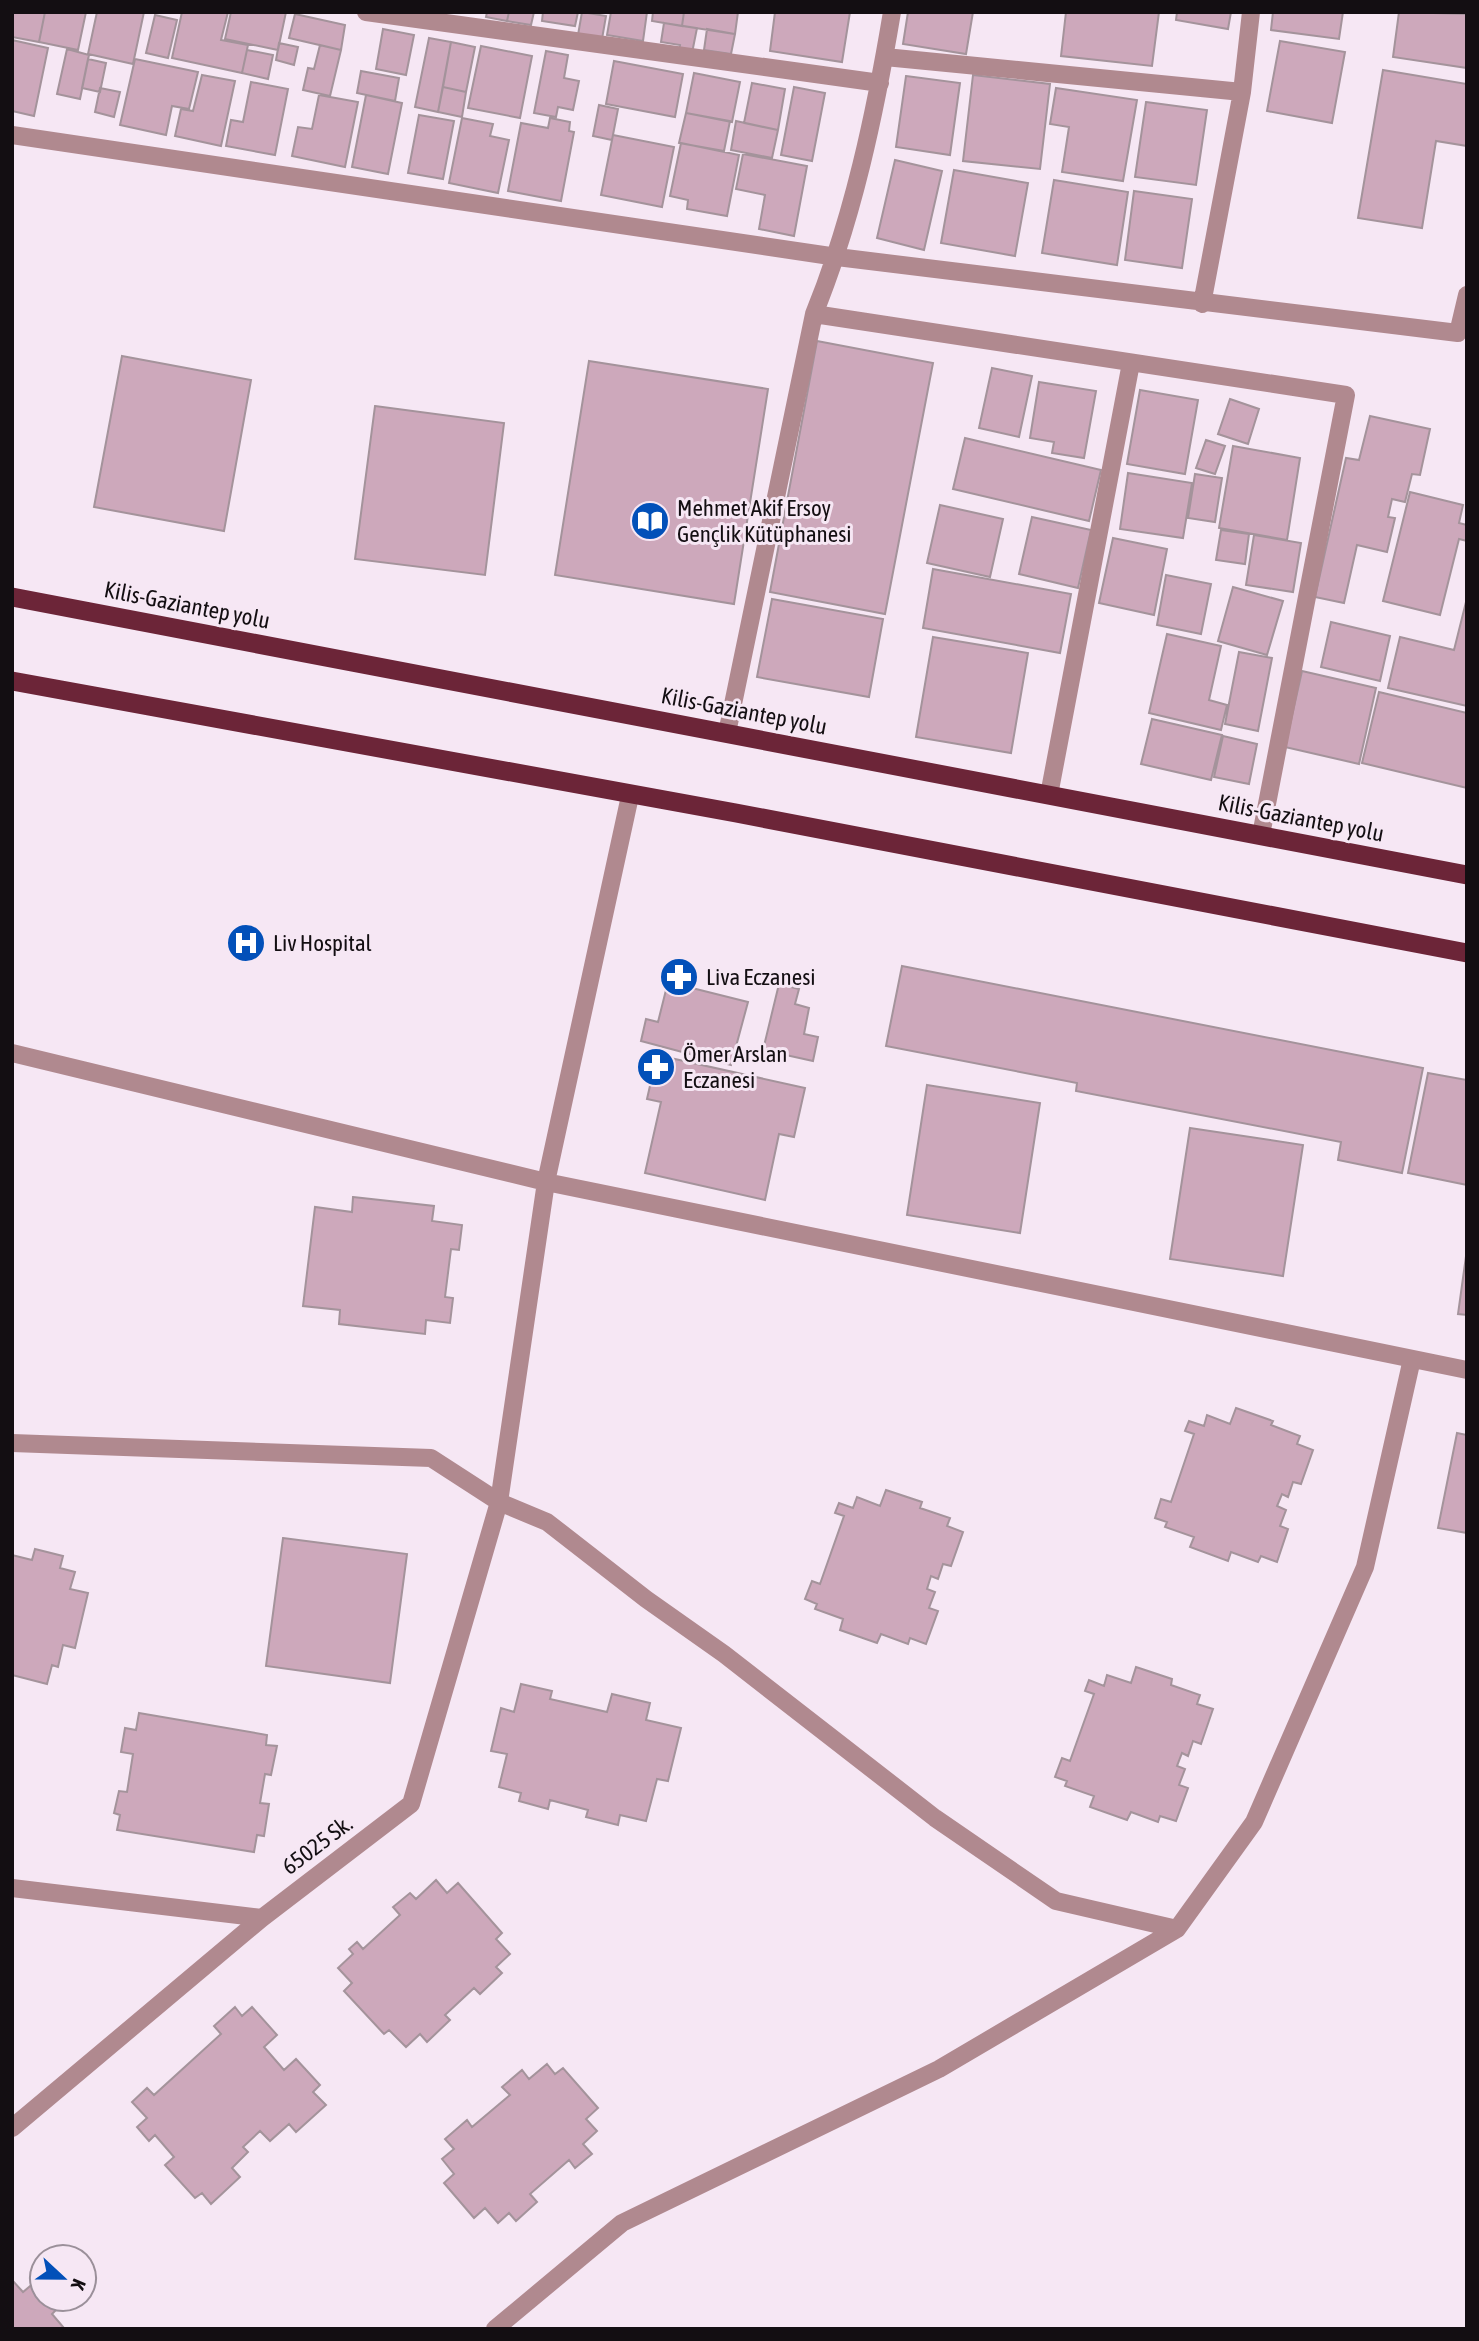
<svg xmlns="http://www.w3.org/2000/svg" width="1479" height="2341" viewBox="0 0 1479 2341" font-family="'Asap Condensed',sans-serif">
  <style>
    .building { fill: #cda8bb; stroke: #a4939b; stroke-width: 2 }
    .lines { fill: none; stroke-linecap: round; stroke-linejoin: round }
    .minor { stroke: #b0898f; stroke-width: 18 }
    .trunk { stroke: #6c2538; stroke-width: 19 }
    .labels { text-anchor: middle; stroke-width: 6; stroke-linejoin: round; paint-order: stroke }
    .poi-label { font-size: 23px; fill: #130e12; stroke: #f6e7f4; text-anchor: start }
    .street-label { font-size: 23px; fill: #130e12; stroke: #f6e7f4 }
  </style>
  <rect width="100%" height="100%" fill="#f6e7f4"/>
  <path class="building" d="M12,12h33l-6,30 -27,-5z
    M45,12h41l-8,38 -39,-8z
    M97,12h47l-11,52 -45,-10z
    M182,12h46l-7,28 27,5 -6,28 -70,-15z
    M231,12h55l-8,38 -53,-11z
    M487,12h22l-2,9 -21,-4z
    M509,12h25l-3,13 -24,-4z
    M543,12h35l-3,14 -33,-5z
    M582,12l24,4 -4,23 -24,-4z
    M611,12h36l-4,29 -36,-6z
    M653,12h31l-2,14 -30,-5z
    M684,12h54l-3,22 -53,-8z
    M775,12h75l-8,50 -72,-11z
    M908,12h65l-7,42 -63,-10z
    M1066,12h93l-7,54 -91,-10z
    M1177,12h54l-3,17 -52,-9z
    M1273,12h70l-4,27 -68,-9z
    M1399,12l68,2v54l-74,-11z
    M295,14l50,11 -4,25 -52,-12z
    M155,15l22,5 -9,38 -22,-5z
    M664,23l33,5 -5,25 -13,-2 1,-6 -19,-3z
    M383,29l31,6 -8,40 -30,-6z
    M707,29l28,5 -4,20 -27,-4z
    M429,38l22,4 -13,70 -23,-5z
    M12,40l36,8 -14,68 -22,-5z
    M1280,41l65,11 -13,71 -65,-12z
    M451,42l24,5 -9,45 -23,-5z
    M279,43l19,4 -4,18 -18,-5z
    M320,45l21,5 -11,46 -27,-6 5,-22 6,1z
    M481,46l51,10 -12,62 -52,-10z
    M67,49l22,6 -9,44 -23,-5z
    M247,50l26,5 -5,24 -26,-6z
    M546,51l22,4 -4,23 15,3 -6,29 -15,-3 -2,10 -22,-4z
    M88,59l18,4 -6,29 -18,-4z
    M135,59l63,13 -9,37 -17,-3 -6,29 -46,-10z
    M614,61l69,13 -8,43 -69,-13z
    M1383,70l84,14v62l-31,-5 -14,87 -64,-10z
    M361,71l38,7 -4,23 -38,-8z
    M694,73l46,9 -8,40 -46,-9z
    M202,75l33,6 -14,65 -46,-10 6,-27 12,2z
    M973,75l77,9 -10,85 -77,-8z
    M906,76l54,7 -10,72 -54,-8z
    M251,82l37,7 -13,66 -49,-9 5,-26 12,2z
    M752,83l33,6 -7,41 -34,-7z
    M443,87l23,5 -4,25 -24,-5z
    M794,87l31,6 -13,68 -31,-6z
    M100,88l20,4 -6,25 -19,-5z
    M1056,88l81,12 -14,81 -61,-9 7,-45 -19,-3z
    M319,95l39,7 -13,65 -53,-11 6,-29 14,2z
    M366,95l36,8 -14,71 -36,-7z
    M1146,102l61,8 -11,75 -61,-8z
    M599,105l19,4 -6,31 -19,-4z
    M686,113l44,8 -6,30 -45,-8z
    M419,115l35,6 -11,58 -35,-6z
    M462,118l31,6 -3,12 19,4 -11,53 -49,-10z
    M550,118l20,4 -1,9 5,1 -13,69 -53,-10 13,-68 27,5z
    M736,121l42,9 -6,28 -41,-8z
    M613,135l61,12 -12,60 -61,-12z
    M681,143l58,12 -12,61 -40,-7 1,-9 -18,-4z
    M743,154l64,12 -13,70 -35,-7 6,-34 -29,-6z
    M895,160l47,11 -18,79 -47,-12z
    M954,170l74,13 -13,73 -74,-13z
    M1054,180l74,12 -11,73 -75,-12z
    M1134,191l58,8 -10,69 -57,-8z
    M817,341l116,22 -48,251 -115,-22z
    M122,356l129,24 -27,151 -130,-24z
    M589,361l179,28 -34,215 -179,-29z
    M992,368l40,8 -13,61 -40,-9z
    M1039,382l57,9 -12,67 -32,-5 2,-11 -24,-4z
    M1140,390l58,10 -13,74 -58,-10z
    M1230,399l29,10 -11,35 -30,-10z
    M375,406l129,17 -19,152 -130,-16z
    M1370,416l60,13 -10,46 -8,-1 -7,28 -13,-3 -4,18 7,1 -8,34 -30,-7 -13,58 -29,-6 31,-139 13,2z
    M965,438l136,32 -12,51 -136,-32z
    M1206,440l19,6 -10,28 -19,-6z
    M1233,446l67,12 -13,82 -68,-12z
    M1128,473l64,10 -9,55 -63,-9z
    M1195,474l27,4 -7,44 -27,-4z
    M1410,492l53,13 -4,18 8,2v16l-8,-2 -19,76 -57,-14z
    M940,505l63,14 -13,58 -63,-14z
    M1032,517l59,13 -13,58 -59,-14z
    M1221,530l28,4 -4,30 -29,-4z
    M1254,535l47,8 -8,49 -47,-7z
    M1113,538l54,11 -13,66 -55,-12z
    M933,569l138,25 -11,59 -137,-25z
    M1166,575l45,9 -10,50 -44,-9z
    M1233,587l50,14 -16,54 -49,-14z
    M1467,598v108l-79,-18 12,-51 54,13z
    M772,599l111,20 -14,78 -112,-20z
    M1331,622l59,14 -10,45 -59,-14z
    M1167,634l54,12 -12,54 18,5 -6,25 -72,-17z
    M933,637l95,16 -17,100 -95,-16z
    M1239,652l33,6 -14,73 -33,-7z
    M1302,671l74,17 -17,76 -74,-17z
    M1379,692l88,21v75l-105,-25z
    M1152,719l70,16 -11,45 -70,-16z
    M1223,736l34,8 -8,40 -35,-7z
    M902,966l521,102 -21,105 -64,-13 3,-18 -265,-51 1,-8 -191,-37z
    M668,982l80,20 -17,63 -90,-24 5,-22 12,3z
    M779,984l20,5 -4,15 14,4 -5,26 14,3 -5,24 -50,-11z
    M657,1055l148,33 -11,49 -15,-3 -14,66 -120,-27 16,-71 -14,-3z
    M1428,1073l39,7v105l-59,-12z
    M927,1085l113,18 -20,130 -113,-18z
    M1190,1128l113,17 -20,131 -113,-17z
    M353,1197l81,9 -2,15 30,4 -3,25 -8,-1 -6,48 8,1 -3,25 -24,-3 -1,14 -86,-10 1,-14 -37,-4 12,-99 37,5z
    M1467,1249v66l-9,-1z
    M1236,1408l37,13 -2,4 29,11 -3,8 16,6 -12,34 -8,-2 -5,15 -6,-3 -5,12 9,4 -6,16 8,3 -11,33 -16,-6 -3,6 -27,-10 -3,9 -38,-14 4,-10 -29,-10 2,-5 -12,-4 6,-19 10,3 23,-68 -9,-3 4,-10 15,5 3,-11 23,9z
    M1457,1433l10,2v98l-29,-5z
    M886,1490l36,12 -2,6 30,10 -3,8 16,6 -12,34 -8,-2 -5,15 -7,-3 -4,13 8,3 -6,16 9,3 -12,33 -16,-6 -2,6 -27,-10 -4,9 -37,-13 3,-11 -28,-10 2,-5 -12,-5 7,-18 8,3 24,-68 -9,-3 4,-10 14,5 4,-11 23,9z
    M283,1538l124,16 -17,129 -124,-17z
    M35,1549l28,7 -3,12 15,4 -5,17 18,4 -13,55 -12,-3 -5,22 -6,-2 -5,19 -35,-9v-120l20,5z
    M1136,1667l36,12 -1,6 29,10 -3,9 16,5 -12,35 -8,-3 -5,15 -6,-3 -5,13 8,3 -6,16 9,3 -12,33 -16,-5 -2,6 -27,-10 -4,8 -37,-13 4,-11 -29,-10 2,-5 -12,-4 7,-19 8,3 24,-67 -9,-3 4,-11 15,6 3,-11 24,8z
    M521,1684l31,7 -2,8 57,13 5,-18 38,9 -4,17 35,8 -13,53 -11,-2 -11,42 -26,-6 -2,10 -32,-8 2,-7 -38,-10 -2,9 -29,-8 2,-8 -22,-6 8,-33 -16,-3 10,-43 13,4z
    M139,1713l128,22 -1,10 11,1 -6,29 -6,-1 -5,29 9,1 -5,32 -7,-1 -3,17 -137,-22 3,-15 -6,-2 5,-22 8,1 6,-38 -12,-2 4,-24 11,2z
    M436,1880l11,13 11,-10 44,50 -6,6 14,15 -14,13 6,6 -22,21 -6,-6 -29,27 5,5 -23,22 -7,-8 -14,13 -17,-17 -5,4 -40,-43 8,-8 -14,-15 15,-14 -4,-5 8,-7 6,7 37,-34 -7,-8 17,-14 6,6z
    M235,2007l7,9 10,-9 25,28 -13,12 20,23 12,-11 24,26 -7,7 13,13 -30,27 -7,-8 -19,17 -10,-10 -17,16 5,5 -16,16 8,9 -29,27 -9,-11 -7,5 -30,-33 9,-8 -19,-22 -6,6 -12,-14 10,-9 -15,-16 15,-14 7,7 67,-61 -7,-8z
    M547,2064l8,10 8,-6 35,40 -12,11 11,12 -14,13 9,10 -17,14 -6,-8 -39,34 7,8 -21,19 -7,-8 -11,10 -13,-15 -11,10 -30,-35 10,-9 -12,-15 12,-10 -9,-10 22,-19 5,7 38,-32 -8,-8 20,-17 7,9z
    M12,2280l11,12 12,-10 7,8v9h8l8,9 -6,6 12,14 -52,1z"/>
  <g class="lines">
    <path class="minor" d="M366,12l514,71
      M885,57l357,35 -40,212
      M1242,92l9,-80
      M12,135l825,122 621,76 9,-38
      M814,314l532,81 -85,440
      M727,733l87,-419c39,-96 61,-200 78,-302
      M1049,795l82,-432
      M12,1053l534,129 921,188
      M12,1443l419,15 68,44 48,20 99,77 78,55 211,164 121,83 121,28
      M12,1888l250,30
      M12,2128l250,-210 149,-114 88,-302 47,-320 84,-386
      M495,2329l127,-106 317,-154 238,-140 77,-107 111,-255 47,-208"/>
    <path class="trunk" d="M12,597l1455,278
      M12,681l724,132 731,140"/>
  </g>
  <defs>
    <symbol id="library-disc" viewBox="-11 -11 22 22"><circle r="9.5" fill="#0250b9" stroke="#f6e7f4"/><path d="M-6-4Q-3-5.5-.7-3.5V5Q-3 3-6 4ZM6-4Q3-5.5 .7-3.5V5Q3 3 6 4Z" fill="#fff"/></symbol>
    <symbol id="hospital-disc" viewBox="-11 -11 22 22"><circle r="9.5" fill="#0250b9" stroke="#f6e7f4"/><path d="M-5-5h3v3.5h4V-5h3V5h-3V1.5h-4V5h-3Z" fill="#fff"/></symbol>
    <symbol id="pharmacy-disc" viewBox="-11 -11 22 22"><circle r="9.5" fill="#0250b9" stroke="#f6e7f4"/><path d="M-2-6h4v4h4v4h-4v4h-4v-4h-4v-4h4Z" fill="#fff"/></symbol>
  </defs>
  <g fill-rule="evenodd">
    <use href="#library-disc" x="628" y="499" width="44" height="44"/>
    <use href="#hospital-disc" x="224" y="921" width="44" height="44"/>
    <use href="#pharmacy-disc" x="657" y="955" width="44" height="44"/>
    <use href="#pharmacy-disc" x="634" y="1045" width="44" height="44"/>
  </g>
  <g class="labels">
    <g class="poi-label">
      <text x="677" y="516">Mehmet Akif Ersoy<tspan x="677" dy="26">Gençlik Kütüphanesi</tspan></text>
      <text x="273" y="951">Liv Hospital</text>
      <text x="706" y="985">Liva Eczanesi</text>
      <text x="683" y="1062">Ömer Arslan<tspan x="683" dy="26">Eczanesi</tspan></text>
    </g>
    <g class="street-label">
      <text transform="translate(187 605) rotate(11)" y="8">Kilis-Gaziantep yolu</text>
      <text transform="translate(744 711) rotate(11)" y="8">Kilis-Gaziantep yolu</text>
      <text transform="translate(1301 818) rotate(11)" y="8">Kilis-Gaziantep yolu</text>
      <text transform="translate(317 1845) rotate(-37)" y="8">65025 Sk.</text>
    </g>
  </g>
  <rect width="1479" height="2341" fill="none" stroke="#130e12" stroke-width="28"/>
  <g transform="translate(63 2278) rotate(112)"><circle r="33" fill="#f6e7f4" stroke="#9b909a" stroke-width="2"/>
  <path d="M0-5L12 26L0 18L-12 26Z" fill="#0250b9"/>
  <text y="-10" font-size="19" font-weight="bold" text-anchor="middle" fill="#130e12">K</text>
  </g>
</svg>
